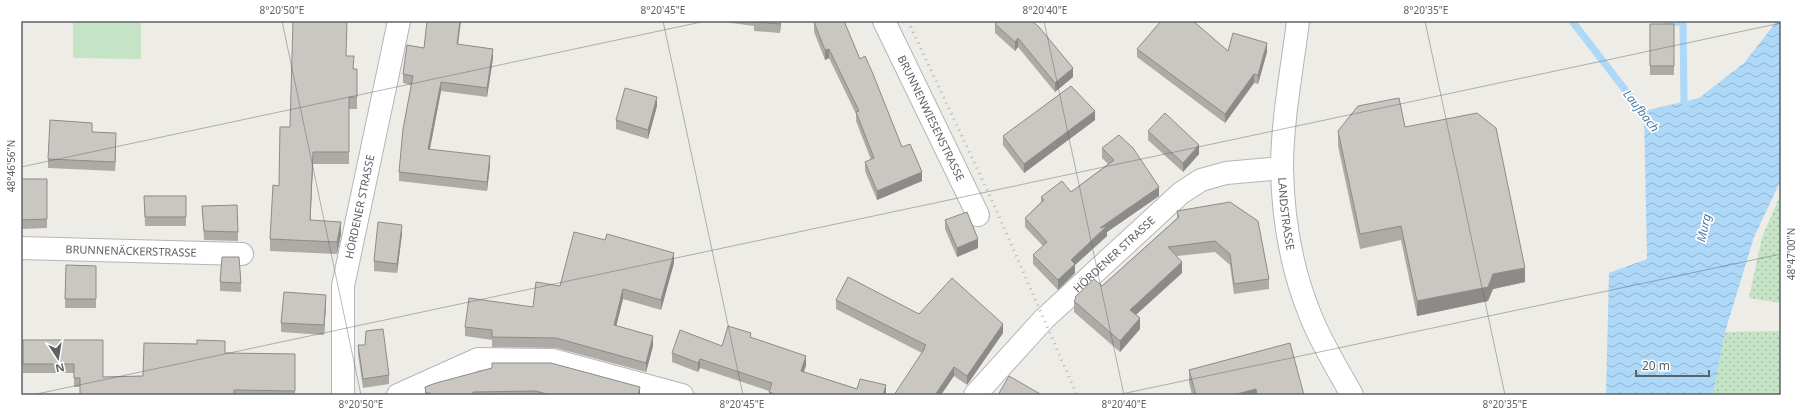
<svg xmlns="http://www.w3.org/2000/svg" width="1802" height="416" viewBox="0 0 1802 416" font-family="'Noto Sans',sans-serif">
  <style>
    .grass { fill: url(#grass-dots) }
    .pitch { fill: #c5e3c5 }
    .water { fill: url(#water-waves) }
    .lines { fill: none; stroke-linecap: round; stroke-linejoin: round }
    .stream { stroke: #add8f7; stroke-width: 7 }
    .minor-casing { stroke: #b3b6b9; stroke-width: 24 }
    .tertiary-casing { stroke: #b3b6b9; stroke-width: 24 }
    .minor { stroke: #fff; stroke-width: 22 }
    .tertiary { stroke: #fff; stroke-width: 22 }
    .rail { stroke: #b4b5b5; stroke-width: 3; stroke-dasharray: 1 5; stroke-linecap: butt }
    .wall { fill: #aeaba7 }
    .shaded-wall { fill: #8d8b88 }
    .building { fill: #cac7c2; stroke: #8d8b88 }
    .ticks { fill: none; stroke: #5e6165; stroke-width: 1; stroke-opacity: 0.45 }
    .labels { text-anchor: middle; stroke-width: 3.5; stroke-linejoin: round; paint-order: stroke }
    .street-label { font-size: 11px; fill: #5e6165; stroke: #fff }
    .water-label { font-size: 12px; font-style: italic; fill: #4b7aa8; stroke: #fff }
    .neatline { fill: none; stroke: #5e6165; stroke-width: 1.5 }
    .ticks-label { font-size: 10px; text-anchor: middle; fill: #5e6165 }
  </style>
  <defs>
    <pattern id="grass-dots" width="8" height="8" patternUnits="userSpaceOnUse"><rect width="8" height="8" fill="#c5e3c5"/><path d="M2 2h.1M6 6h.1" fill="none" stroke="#a3bba4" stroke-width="1.8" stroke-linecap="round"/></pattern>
    <pattern id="water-waves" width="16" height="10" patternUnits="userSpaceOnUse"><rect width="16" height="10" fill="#add8f7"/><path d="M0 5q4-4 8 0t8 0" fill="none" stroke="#90b3cc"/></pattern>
  </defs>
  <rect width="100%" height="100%" fill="#eeece6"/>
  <path class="grass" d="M1781,194v109l-32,-5 13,-61z
    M1781,331v64h-68l12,-63z"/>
  <path class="pitch" d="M73,21h68v38l-68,-1z"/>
  <path class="water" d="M1777,21h4v159l-27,57 -29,95 -12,63h-107l3,-122 38,-14 -3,-148 55,-13 45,-35z"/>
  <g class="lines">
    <path class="stream" d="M1572,21l78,101
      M1666,21l17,2 1,78 3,8"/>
    <defs>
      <g id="minor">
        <path id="s1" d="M884,21l94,194"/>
        <path id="s2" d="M21,248l221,6"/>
        <path id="s3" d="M343,395v-109l56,-265"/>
        <path d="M398,395l80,-36 75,1 129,35"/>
        <path id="s4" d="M975,395l69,-76 137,-126 20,-13 25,-7 56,-5"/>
      </g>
      <g id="tertiary">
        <path id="s5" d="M1298,21c-6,49 -16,99 -16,148 1,50 10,102 29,148 11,27 27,53 41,78"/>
      </g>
    </defs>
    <use href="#minor" class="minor-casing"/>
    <use href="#tertiary" class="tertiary-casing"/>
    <use href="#minor" class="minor"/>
    <use href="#tertiary" class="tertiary"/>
    <path class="rail" d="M908,21l87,186 82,188"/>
  </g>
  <path class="wall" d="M717,21h64l-1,12 -26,-2v-5z
    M814,22l46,37 42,88 20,34 -45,19 -12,-29v-9l6,-2 -15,-39v-7l-27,-56 -4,2 -11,-28z
    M995,24l44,3 34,50 -18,15 -37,-45 -3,4 -20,-18z
    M1650,24h24v51h-24z
    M458,44l35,14 -6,39 -46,-6 -11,58 60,16 -3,26 -88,-10v-9l12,-87 -8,-2v-9l21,-26z
    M1137,49l91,2 39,1 -9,32 -4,-1 -29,40 -88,-66z
    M347,56l7,13h3v40h-8v55h-36l-3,56 31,14 -4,20 -67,-3v-12l9,-53 11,-59z
    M657,106l-9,33 -32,-10v-9z
    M1095,120l-71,53 -21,-28v-9z
    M1405,127l120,155 -32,7 -5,12 -71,15 -16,-76 -41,9 -22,-103v-15z
    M1148,131l51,23 -16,18 -35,-32z
    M92,132l24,11 -1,28 -67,-3v-9z
    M1102,148l57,48 -52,36v4l-32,29v8l-17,17 -25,-26v-9l10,-9 -18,-19v-9l16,-16v-5l30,-5 37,-28 -6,-6z
    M21,179h26v49l-26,1z
    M144,196h42v30h-41z
    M202,206l36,26v9l-34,-1z
    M1177,211l92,68v10l-35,5 -4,-29 -15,-13 -38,4 5,17 -46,42 4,14 -20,23 -46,-40v-11l1,-1v-3l27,-11 75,-68z
    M945,220l33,28 -21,9 -12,-28z
    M402,234l-5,39 -23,-2v-10z
    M674,263l-13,47 -38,-11 -7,27 37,20 -7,26 -90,-24 -64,-1v-7l-27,-4v-9l68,-20 27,-21z
    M66,265l30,1v42h-31z
    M220,282l21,1v9l-21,-1z
    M836,300l83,14 84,19 -36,52 -13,-9 -32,-23 -86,-44z
    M326,304l-2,31 -43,-3v-9z
    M751,338l55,27 -2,7 53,17 29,5 -1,1h-116v-4l-69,-23 -2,4 -26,-10v-9l50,-7z
    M23,340l80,37 40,-1 82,-23 70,1v41h-215v-8h-6v-14h-51z
    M358,345l31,30v9l-26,4 -5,-34z
    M1189,370l115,25h-112l-3,-13z
    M425,387l215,8h-216l1,-1z"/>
  <path class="shaded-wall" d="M460,21h1l-4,32v-9z
    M781,21l-1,12v-9z
    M1018,38v9l-3,4v-9z
    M1267,43v9l-9,32v-9z
    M493,49v9l-6,39v-9z
    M829,49v9l-4,2v-10z
    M1073,68v9l-18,15v-9z
    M1254,74v9l-29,40v-9z
    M441,82v9l-13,67v-9z
    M657,97v9l-9,33v-9z
    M1095,111v9l-71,53v-9z
    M116,133v10l-1,28v-9z
    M1199,145v9l-16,18v-9z
    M313,152v12l-3,68v-12z
    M490,156v9l-3,26v-9z
    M922,172v9l-45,19v-9z
    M1159,187v9l-52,36v4l-32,29v8l-17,17v-10l13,-20 29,-32z
    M341,222v12l-4,20v-12z
    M402,225v9l-5,39v-9z
    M978,239v9l-21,9v-9z
    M674,253v10l-13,47v-10z
    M1182,262v11l-52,47v-10z
    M1525,268v14l-32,7 -5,12 -71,15v-15l76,-27z
    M623,289v10l-9,36v-10z
    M326,295v9l-2,31v-10z
    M1140,318v11l-20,23v-11z
    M1003,324v9l-36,52v-9z
    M653,336v10l-7,26v-9z
    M806,356v9l-5,15v-9z
    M700,359v9l-2,4v-9z
    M954,367v9l-13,19h-6z
    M886,385v9l-1,1h-2z
    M640,387v8h-2z
    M1256,389v6h-23z"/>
  <path class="building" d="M293,21h54l-1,35h8l-1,13h4v28h-8v55h-36l-3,68 31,2 -4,20 -67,-3 3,-54 6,1 1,-59h10z
    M427,21h33l-3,23 36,5 -6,39 -46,-6 -13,67 62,7 -3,26 -88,-10 4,-43 10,-53 -10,-2 4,-29 17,3z
    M754,21h27l-1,3 -26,-2z
    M818,21h26l16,38 5,-3 8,18 29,73 8,-3 12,28 -45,19 -12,-29 9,-4 -18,-46 3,-1 -30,-62 -4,1 -11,-28z
    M998,21h34l7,6 34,41 -18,15 -37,-45 -3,4 -20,-18z
    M1161,21h32l35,30 5,-18 34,10 -9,32 -4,-1 -29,40 -88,-65z
    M1650,24h24v42h-24z
    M1071,86l24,25 -71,53 -21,-28z
    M625,88l32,9 -9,33 -32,-10z
    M1399,98l6,29 72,-14 19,15 29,140 -32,6 -5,13 -71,14 -16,-75 -41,8 -22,-103 20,-25z
    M1165,113l34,32 -16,18 -35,-32z
    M50,120l42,3v9l24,1 -1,29 -67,-3z
    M1119,135l14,13 26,39 -59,41 7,-2 -36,34 4,4 -17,16 -25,-25 14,-13 -22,-24 19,-18 -3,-3 21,-16 9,11 43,-32 -12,-12z
    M21,179h26v40l-26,1z
    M144,196h42v21h-41z
    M1230,202l28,19 11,58 -35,5 -4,-30 -15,-13 -47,6 14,15 -52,48 10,8 -20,23 -46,-40 2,-3 -1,-1 19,-18 8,7 77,-69 -2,-6z
    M237,205l1,27 -34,-1 -2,-25z
    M967,212l11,27 -21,9 -12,-28z
    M378,222l24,3 -5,39 -23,-3z
    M574,232l31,8 2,-6 67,19 -13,47 -38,-11 -9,36 39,11 -7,27 -90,-25 -64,-1v-7l-27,-3 4,-29 64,9 3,-25 24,4z
    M222,257h17l2,26 -21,-1z
    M66,265l30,1v33h-31z
    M848,277l71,37 33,-36 51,46 -36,52 -13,-9 -19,28h-41l31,-47 -1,-1 2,-2 -90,-45z
    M284,292l42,3 -2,30 -43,-2z
    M728,326l23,7 -1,4 56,19 -5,15 56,18 3,-10 26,6 -3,10h-106l-8,-3 3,-9 -72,-24 -2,4 -26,-10 8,-23 42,16z
    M383,329l6,46 -26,4 -5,-34h7l1,-14z
    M23,340h80v37l40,-1 1,-33 53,1v-4l28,1v12l70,1v37l-61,-1v5h-154v-17h-6v-14h-51z
    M1290,343l14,52h-47l-1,-6 -23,6h-37l-7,-25z
    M492,363h59l89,24 -2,8h-88l-14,-4 -63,1v3h-49l6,-2h-4l-1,-6 11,-4 56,-15z
    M1009,376l33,19h-44z"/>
  <path class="ticks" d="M282,21l79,374M663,21l80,374M1044,21l80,374M1425,21l80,374M21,167l685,-146M32,395l1749,-372M1117,395l664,-141"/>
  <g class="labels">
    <g class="street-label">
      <text dy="4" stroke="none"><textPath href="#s1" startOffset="108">BRUNNENWIESENSTRASSE</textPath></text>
      <text dy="4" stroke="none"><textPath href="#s3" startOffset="190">HÖRDENER STRASSE</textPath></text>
      <text dy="4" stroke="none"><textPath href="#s5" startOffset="194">LANDSTRASSE</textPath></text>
      <text dy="4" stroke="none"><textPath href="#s2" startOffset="110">BRUNNENÄCKERSTRASSE</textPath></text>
      <text dy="4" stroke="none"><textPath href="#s4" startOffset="198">HÖRDENER STRASSE</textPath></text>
    </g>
    <g class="water-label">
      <text transform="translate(1641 111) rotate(52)" y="4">Laufbach</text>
      <text transform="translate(1704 228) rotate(-77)" y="4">Murg</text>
    </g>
  </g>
  <rect width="1802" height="416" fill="none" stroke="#ffffff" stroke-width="44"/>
  <g transform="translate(58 358) rotate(168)" stroke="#ffffff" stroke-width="3" paint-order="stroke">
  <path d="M0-3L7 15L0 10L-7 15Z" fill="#5e6165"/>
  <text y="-6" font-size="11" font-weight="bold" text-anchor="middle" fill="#5e6165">N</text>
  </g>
  <path d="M1636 370v6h73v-6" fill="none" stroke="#5e6165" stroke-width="2"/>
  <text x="1642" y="370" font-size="12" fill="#5e6165" stroke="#ffffff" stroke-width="3" paint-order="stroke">20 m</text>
  <rect x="22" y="22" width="1758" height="372" class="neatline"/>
  <g class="ticks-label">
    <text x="282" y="14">8°20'50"E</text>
    <text x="663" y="14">8°20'45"E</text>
    <text x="1045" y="14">8°20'40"E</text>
    <text x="1426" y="14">8°20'35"E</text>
    <text transform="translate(11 166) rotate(-90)" y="4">48°46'56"N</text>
    <text transform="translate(1791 254) rotate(-90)" y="4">48°47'00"N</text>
    <text x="361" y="408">8°20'50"E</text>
    <text x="742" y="408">8°20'45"E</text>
    <text x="1124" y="408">8°20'40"E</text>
    <text x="1505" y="408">8°20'35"E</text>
  </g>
</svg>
